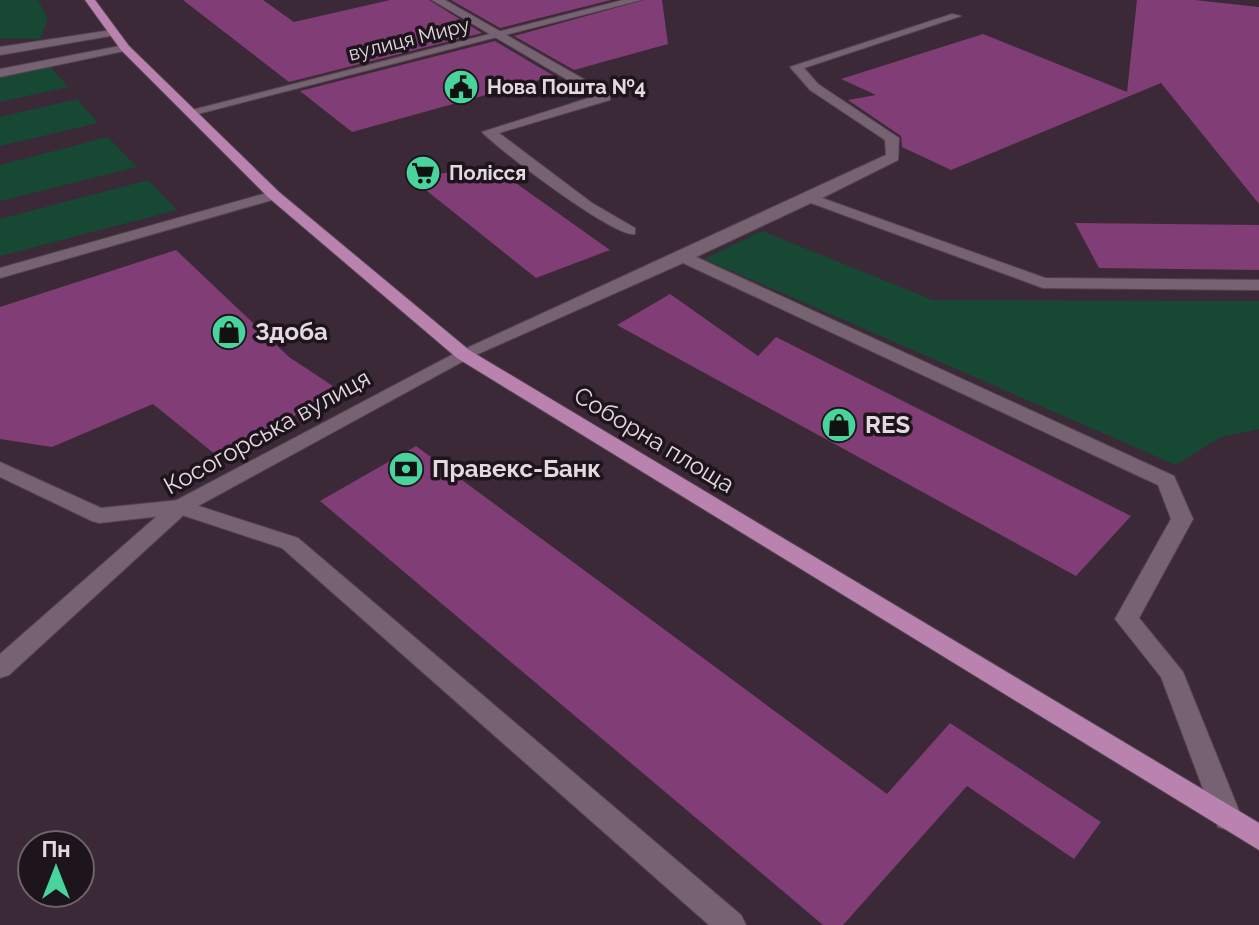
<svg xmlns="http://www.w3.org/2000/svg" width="1259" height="925" viewBox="0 0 1259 925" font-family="Raleway,sans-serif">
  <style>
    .green { fill: #164833 }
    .building { fill: #803d76 }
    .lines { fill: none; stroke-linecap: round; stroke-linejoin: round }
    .service-casing { stroke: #544551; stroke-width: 2 }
    .minor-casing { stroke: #544551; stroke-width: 2 }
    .primary-casing { stroke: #544551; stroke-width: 2 }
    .service { fill: #776272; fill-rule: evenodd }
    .minor { fill: #776272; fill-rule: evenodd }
    .primary { fill: #ba82af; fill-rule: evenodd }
    .labels { text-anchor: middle; stroke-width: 7; stroke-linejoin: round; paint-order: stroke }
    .far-street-label { font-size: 20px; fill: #e4d8e1; stroke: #1d151b }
    .far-poi-label { font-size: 20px; font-weight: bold; fill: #e4d8e1; stroke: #1d151b; text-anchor: start }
    .poi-label { font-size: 24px; font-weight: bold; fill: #e4d8e1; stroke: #1d151b; text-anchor: start }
    .street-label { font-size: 24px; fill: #e4d8e1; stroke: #1d151b }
  </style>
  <rect width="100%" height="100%" fill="#3b2937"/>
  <path class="green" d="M0,0h38l10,19 -8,20 -40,-1z
    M51,67l17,20 -68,15v-24z
    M77,99l21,24 -98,23v-29z
    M108,137l29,30 -137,34v-36z
    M148,180l29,30 -177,46v-37z
    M762,231l171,69 326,1v128l-38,8 -45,28 -472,-206z"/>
  <path class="building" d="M183,0h80l31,22 96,-22h39l53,33 -193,49z
    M451,0h160l-111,28z
    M644,0h18l6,44 -94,26 -60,-34z
    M1137,0h58l64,7v197l-98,-121 -210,87 -49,-23 -1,-11 -53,-36 28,-5 -35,-16 142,-45 144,58z
    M495,41l59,35 -202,56 -52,-41z
    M483,166h9l118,84 -74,28 -124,-99z
    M1075,223l184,2v45l-160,-2z
    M176,250l113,107 53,35 -126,63 -63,-51 -101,43 -52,-8v-132z
    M670,294l88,62 18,-19 355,179 -55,60 -459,-251z
    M416,446l471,348 63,-71 151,99 -27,37 -107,-73 -124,139h-20l-503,-424z"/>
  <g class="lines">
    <defs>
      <path id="service" d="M432,0h13l165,94v6l-111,33 93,70 43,25v6c-20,4 -135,-83 -153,-102l113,-36z
        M952,14l9,2 -157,52 14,16 81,54 -1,22 -76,38 223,80 214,2v10l-216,-2 -232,-85 -115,54 478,219 19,43 -54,99 44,54 59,146 -4,9 -10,3 -10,-3 -4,-9 -53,-141 -46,-58 56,-100 -13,-34 -475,-222 -214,95h-12l-3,-4 432,-199 -1,-15 -75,-50 -20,-23z
        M112,30l4,1v4l-116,20v-8z
        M125,45l6,3 -2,2 -129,27v-8z
        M274,191l5,1v6l-279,80v-10z
        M0,462l101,46 79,-8 118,38 443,377 5,10h-37l-427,-377 -103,-34 -80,9 -7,-2 -92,-44z"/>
      <path id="minor" d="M623,0h18l-451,116 -6,-4z
        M463,349l6,1 3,4 -3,4 -282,154 -178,163 -9,3v-24l173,-152z"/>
      <path id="primary" d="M85,0h10l34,46 150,146 190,158 790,473v27l-802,-492 -188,-160 -148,-148z"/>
    </defs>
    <use href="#service" class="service-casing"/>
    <use href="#minor" class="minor-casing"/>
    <use href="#primary" class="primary-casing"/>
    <use href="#service" class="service"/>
    <use href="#minor" class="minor"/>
    <use href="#primary" class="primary"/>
  </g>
  <defs>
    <symbol id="civic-disc" viewBox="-11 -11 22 22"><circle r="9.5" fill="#49d49d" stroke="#1d151b"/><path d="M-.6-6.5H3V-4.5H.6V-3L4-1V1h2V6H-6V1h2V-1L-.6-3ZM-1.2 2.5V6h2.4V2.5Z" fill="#111"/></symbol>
    <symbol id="supermarket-disc" viewBox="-11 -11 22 22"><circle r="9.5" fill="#49d49d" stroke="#1d151b"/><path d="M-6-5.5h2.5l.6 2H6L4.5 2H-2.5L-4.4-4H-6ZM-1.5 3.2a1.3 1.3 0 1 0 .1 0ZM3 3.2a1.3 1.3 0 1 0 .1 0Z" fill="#111"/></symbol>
    <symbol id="shop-disc" viewBox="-11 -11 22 22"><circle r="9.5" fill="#49d49d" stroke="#1d151b"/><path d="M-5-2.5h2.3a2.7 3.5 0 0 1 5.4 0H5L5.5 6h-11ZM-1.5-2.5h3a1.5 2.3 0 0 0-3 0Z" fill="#111"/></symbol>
    <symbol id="bank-disc" viewBox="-11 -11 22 22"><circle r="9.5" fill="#49d49d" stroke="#1d151b"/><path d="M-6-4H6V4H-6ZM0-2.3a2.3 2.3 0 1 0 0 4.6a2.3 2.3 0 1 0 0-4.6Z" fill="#111"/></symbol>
  </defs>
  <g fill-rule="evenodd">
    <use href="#civic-disc" x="441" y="67" width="40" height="40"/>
    <use href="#supermarket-disc" x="403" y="153" width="40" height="40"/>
    <use href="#shop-disc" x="209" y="312" width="40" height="40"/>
    <use href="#shop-disc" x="819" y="405" width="40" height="40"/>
    <use href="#bank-disc" x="386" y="449" width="40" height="40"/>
  </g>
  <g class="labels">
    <g class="far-street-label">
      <text transform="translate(409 39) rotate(-14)" y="7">вулиця Миру</text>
    </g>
    <g class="far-poi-label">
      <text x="487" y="94">Нова Пошта №4</text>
      <text x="449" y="180">Полісся</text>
    </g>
    <g class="poi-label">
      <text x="255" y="340">Здоба</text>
      <text x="865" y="433">RES</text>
      <text x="432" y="477">Правекс-Банк</text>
    </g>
    <g class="street-label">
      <text transform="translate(267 432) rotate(-29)" y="8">Косогорська вулиця</text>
      <text transform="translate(654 440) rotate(31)" y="8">Соборна площа</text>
    </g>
  </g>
  <g transform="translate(56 869)"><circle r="38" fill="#1d151b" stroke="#6d636a" stroke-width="2"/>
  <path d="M0-6L14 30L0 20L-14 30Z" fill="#49d49d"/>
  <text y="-12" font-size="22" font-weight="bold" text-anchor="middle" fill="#e4d8e1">Пн</text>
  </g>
</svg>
